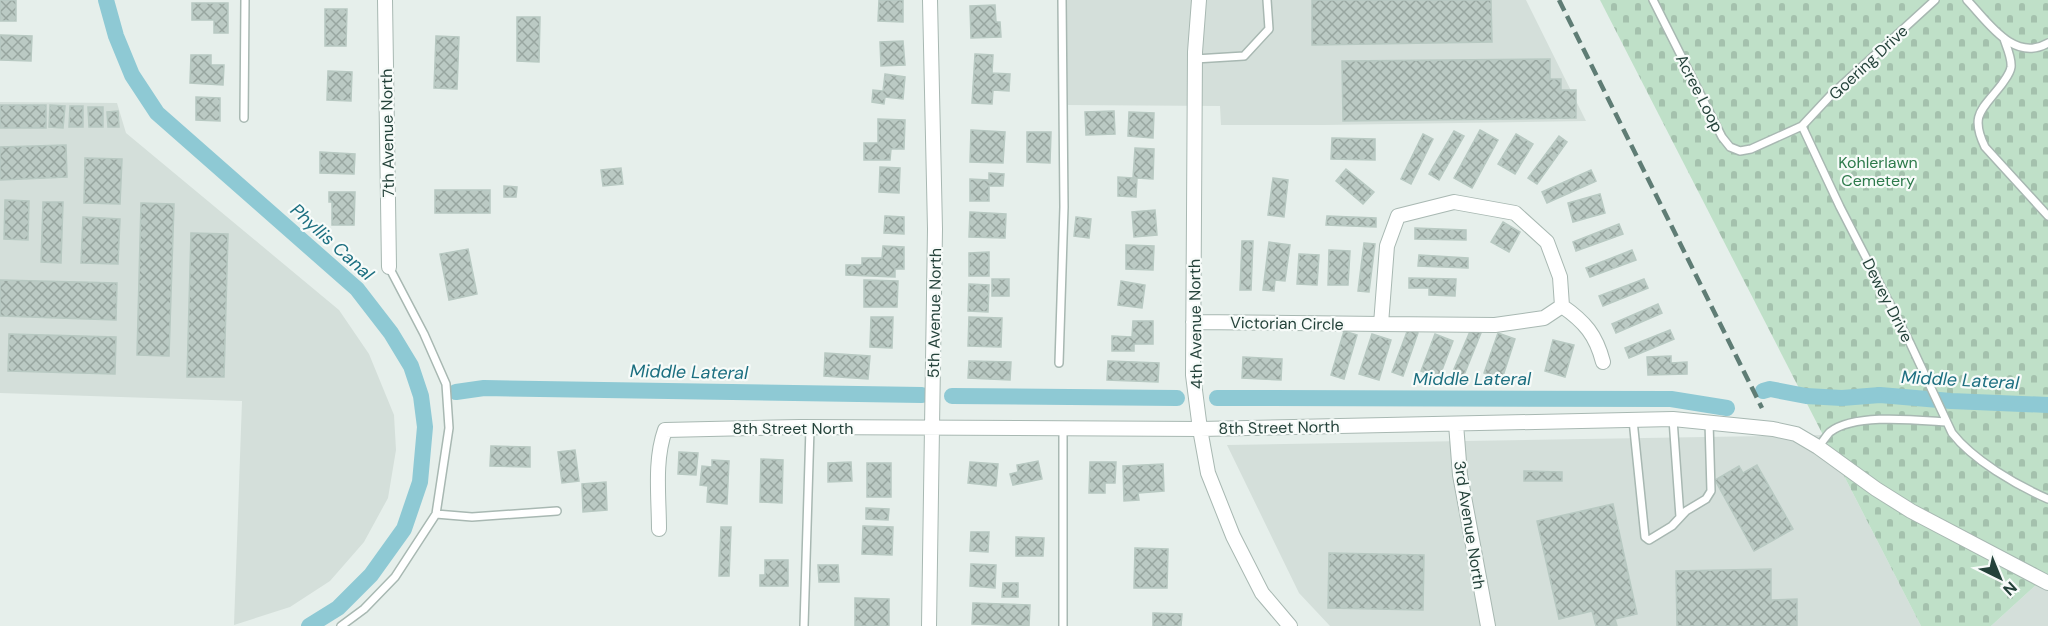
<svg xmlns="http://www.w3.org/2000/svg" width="2048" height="626" viewBox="0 0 2048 626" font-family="'DM Sans',sans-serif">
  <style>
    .built { fill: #d4dfda }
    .cemetery { fill: url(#cemetery-stones) }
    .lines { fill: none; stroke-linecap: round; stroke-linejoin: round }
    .canal { stroke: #8ec9d4; stroke-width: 16 }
    .building { fill: url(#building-cross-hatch); stroke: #b8c9c2; stroke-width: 1.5 }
    .lane-casing { stroke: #a8b8b2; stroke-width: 10 }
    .street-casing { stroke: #a8b8b2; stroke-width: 16 }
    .lane { stroke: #fff; stroke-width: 7 }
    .street { stroke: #fff; stroke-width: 14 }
    .rail { stroke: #5f7d75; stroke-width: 4.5; stroke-dasharray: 12 6; stroke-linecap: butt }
    .labels { text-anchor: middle; stroke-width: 4.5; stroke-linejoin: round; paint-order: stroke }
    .street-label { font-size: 16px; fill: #24423a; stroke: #f7fbf9 }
    .park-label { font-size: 16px; fill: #2d7a4b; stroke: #f7fbf9 }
    .water-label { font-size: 18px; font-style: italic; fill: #1c6f80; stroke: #f7fbf9 }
  </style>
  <defs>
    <pattern id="cemetery-stones" width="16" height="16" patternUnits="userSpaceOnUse" patternTransform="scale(1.5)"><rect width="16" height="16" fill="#bfe0c8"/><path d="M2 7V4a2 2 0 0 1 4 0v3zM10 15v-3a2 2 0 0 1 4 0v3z" fill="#a4c1ad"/></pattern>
    <pattern id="building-cross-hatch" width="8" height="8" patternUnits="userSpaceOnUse" patternTransform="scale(1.5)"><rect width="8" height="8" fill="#bbcac4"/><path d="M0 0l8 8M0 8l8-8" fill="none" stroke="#98a6a0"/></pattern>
  </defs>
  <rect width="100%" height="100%" fill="#e6efeb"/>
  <path class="built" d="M1067,0h459l60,121 -262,4h-103l-1,-19 -153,-1z
    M0,102l117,1 9,30 213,177 30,44 25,61 2,35 -8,48 -24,44 -34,39 -40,26 -56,18 8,-224 -242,-8z
    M1823,435l98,191h-591l-31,-33 -72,-148z
    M2048,574v52h-57z"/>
  <path class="cemetery" d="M1600,0h448v574l-57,52h-70z"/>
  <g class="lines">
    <path class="canal" d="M106,0l10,36 16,39 25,38 200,176 34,44 20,33 10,30 4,31 -5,55 -16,47 -33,46 -33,33 -29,18
      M1763,391l7,-2 36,7 36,2 38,-3 71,6 97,4
      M456,392l28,-4 438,7
      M952,396l225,2
      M1217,398l454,1 56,9"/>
  </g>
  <path class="building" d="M0,0h16v21h-16z
    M879,0h24v22l-25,-1z
    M1312,0h179l1,42 -180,3z
    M192,3h36v30h-14v-13h-22z
    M995,5l1,17h4l1,15 -30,1 -1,-32z
    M325,9h22l-1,37h-21z
    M517,17h23l-1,45 -22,-1z
    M0,35l32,1 -1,25 -31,-1z
    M436,36l23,1 -2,52 -23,-1z
    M903,41l2,24 -24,1 -1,-24z
    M975,54l18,1 -1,18 18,1 -1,17 -16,-1 -1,14 -20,-1z
    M191,55h20v10h13l-1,20 -33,-2z
    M1550,59v20h11v11h15v28l-233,3 -1,-60z
    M328,71l24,1 -1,29 -24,-1z
    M885,74l20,3 -2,22 -18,-2 -1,7 -12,-2 1,-12 10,1z
    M196,97l24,1v23l-24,-1z
    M0,105h46v23h-46z
    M50,105l15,1 -2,22 -14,-1z
    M70,106h13v21h-14z
    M88,107h15v20h-14z
    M118,111l1,16h-11l-1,-15z
    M1114,111l1,23 -29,1 -1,-23z
    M1129,112l25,1 -1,25 -25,-2z
    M878,119l27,1 -1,29h-13l-1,11h-26v-17h14z
    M971,130l34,2 -2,31 -33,-1z
    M1480,130l18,10 -26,48 -18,-10z
    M1454,131l10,5 -25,44 -10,-6z
    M1027,132h24l-1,31 -23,-1z
    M1423,134l10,5 -22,45 -10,-5z
    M1516,134l17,10 -18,30 -17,-10z
    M1559,136l8,6 -30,42 -9,-6z
    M1332,138l43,1v21l-44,-1z
    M66,145l1,32 -67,3v-33z
    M1135,148l19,1 -1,30 -16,-1 -1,19 -18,-1v-19l15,1z
    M320,152l35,2 -1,20 -34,-1z
    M85,158l37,1 -2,45 -36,-1z
    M880,167l20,1 -1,25 -20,-1z
    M621,168l2,16 -20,2 -2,-16z
    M1346,169l28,23 -11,12 -27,-23z
    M1591,170l5,11 -49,22 -5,-11z
    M989,173l15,1 -1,12h-14v15h-19v-22l19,1z
    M1273,178l15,2 -4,37 -16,-2z
    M504,186l13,1 -1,10h-12z
    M435,190h55v23h-55z
    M329,192h26l-1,33h-22v-23h-3z
    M1600,194l5,19 -32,9 -5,-19z
    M5,200l24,1 -1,39 -24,-1z
    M43,202h20l-2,61 -20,-1z
    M141,203l33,1 -5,152 -32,-1z
    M1155,210l2,25 -23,2 -2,-25z
    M970,212l36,2 -1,24 -36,-1z
    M885,216l19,1v17l-20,-1z
    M1327,216l49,2v9l-50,-2z
    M83,217l37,2 -2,45 -37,-1z
    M1076,217l15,2 -2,19 -15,-2z
    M1503,222l17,10 -11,20 -18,-10z
    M1619,224l4,10 -47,17 -3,-9z
    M1415,228l51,2v10l-51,-1z
    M191,233l37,1 -4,143h-37z
    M1242,241h11l-2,49h-11z
    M1269,242l21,3 -5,36 -10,-1 -1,11 -11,-1z
    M1364,243l11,1 -6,48 -11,-1z
    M1126,245l28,1 -1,24 -27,-1z
    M883,246l21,1v22h-9v8l-49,-2v-10h16v-7h20z
    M468,249l9,45 -28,6 -9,-46z
    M1329,250l21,1 -2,34h-20z
    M1632,250l4,10 -46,17 -4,-9z
    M989,252v24h-20v-23z
    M1299,254l20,1 -2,30 -20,-1z
    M1419,255l49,3v10l-50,-2z
    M1409,278l47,1 -1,17 -26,-1v-7h-20z
    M992,279h17v17h-17z
    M1644,279l4,9 -45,18 -4,-10z
    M0,280l117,3 -1,37 -116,-4z
    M864,280l34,1 -1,26h-33z
    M1121,281l24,4 -3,23 -24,-3z
    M969,284l20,1 -1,27 -20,-1z
    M1658,304l4,9 -46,20 -4,-9z
    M871,317h22l-1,31 -22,-1z
    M969,317l33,1 -1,29 -33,-1z
    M1133,321h20v23h-19v7h-22v-15l20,1z
    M1408,329l10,4 -15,43 -11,-4z
    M1471,329l10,4 -19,47 -11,-4z
    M1670,330l4,9 -45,19 -4,-10z
    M1344,331l13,4 -13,44 -13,-4z
    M1498,333l17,6 -13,40 -18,-6z
    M9,334l107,3 -1,37 -107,-3z
    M1372,334l19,6 -12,40 -20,-6z
    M1435,334l18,7 -14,37 -18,-7z
    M1553,340l21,5 -9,32 -20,-6z
    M825,353l45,3 -2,23 -44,-3z
    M1671,356v7l16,-1v12l-39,1 -1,-18z
    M1243,357l39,2 -1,21 -39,-2z
    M969,361l42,1 -1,18 -42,-2z
    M1108,361l51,2 -1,19 -51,-2z
    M491,446l39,1v20l-40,-1z
    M575,450l4,31 -17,2 -4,-31z
    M679,452l19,1 -2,22 -18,-1z
    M761,459l22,1 -1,43 -22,-1z
    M712,460l17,1 -2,43 -20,-2 1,-16 -8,-1 2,-19 10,1z
    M1038,461l4,18 -29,6 -3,-11 8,-2 -1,-7z
    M851,462l1,19 -24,1v-19z
    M970,462l28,2 -2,22 -28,-3z
    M1090,462h26l-1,21h-10v10h-16z
    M867,463h24v34h-24z
    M1163,464l1,27 -26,2 1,7 -15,1 -1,-35z
    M1757,465l36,64 -39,22 -39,-71 24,-14 4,7z
    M1524,471l38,1v9h-38z
    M606,482l1,28 -24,2 -1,-28z
    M1613,504l24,110 -22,5 2,7h-21l-4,-15 -33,8 -22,-98z
    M866,508l23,1 -1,11 -22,-1z
    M863,526l30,1 -1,28 -30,-1z
    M721,527h10l-2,49h-10z
    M971,532h18l-1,20 -18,-1z
    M1016,537l28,1 -1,18h-27z
    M1135,548l33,1 -1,39h-33z
    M1329,553l95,2 -1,55 -95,-2z
    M765,560h23v26h-28v-11h5z
    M971,564l25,1 -1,23 -25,-2z
    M818,565h20l1,17h-20z
    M1771,569v31l26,-1v27h-120l-1,-55z
    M1003,583h15v14h-16z
    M855,598l34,1v27h-34z
    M973,603l57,2 -1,21 -57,-2z
    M1153,613l29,1 -1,12h-28z"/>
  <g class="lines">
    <defs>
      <path id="lane" d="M1653,0l69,137 8,10 10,4 11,-2 51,-23 29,-31 104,-95
        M1967,0c21,22 47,63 81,43
        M2004,39c3,9 8,19 7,28 -1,7 -6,12 -9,17 -19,25 -33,30 -17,63l63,69
        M1195,59l49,-3 25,-27 -2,-29
        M244,118l1,-118
        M1802,126l38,81 70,136 42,90c21,27 64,52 96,66
        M1059,363l5,-156 -2,-207
        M1673,419l7,98
        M1633,420l12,117 4,3 23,-14 14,-15 20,-12 5,-8 -2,-69
        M1818,447c4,-4 8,-11 12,-15 25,-19 86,-12 116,-10
        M436,514l36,3 85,-6
        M341,626l23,-17 31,-32 41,-63 13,-86 -3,-44 -22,-50 -35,-67
        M804,626l6,-198
        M1063,626v-197"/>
      <path id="street" d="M385,0l4,267
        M1199,0l-4,52 -2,323 7,54 8,44 25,63 29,57 28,33
        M1454,202l61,11 32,29 13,35 2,29 -18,12 -49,7 -114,-1 6,-78 11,-30z
        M1562,306c23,16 34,29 41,56
        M1193,322l188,2
        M1456,424l4,51 28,151
        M659,529c0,-32 -5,-68 6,-99l135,-3 400,2 473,-10 100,10 23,5 22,13 58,42 35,22 137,72
        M929,626l6,-397 -5,-229"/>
    </defs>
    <use href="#lane" class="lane-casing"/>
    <use href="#street" class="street-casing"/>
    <use href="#lane" class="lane"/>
    <use href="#street" class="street"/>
    <path class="rail" d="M1559,0l203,408"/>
  </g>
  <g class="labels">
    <g class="street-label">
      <text transform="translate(1868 62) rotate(-43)" y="6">Goering Drive</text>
      <text transform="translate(1700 93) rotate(63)" y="6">Acree Loop</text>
      <text transform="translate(387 133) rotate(-91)" y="6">7th Avenue North</text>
      <text transform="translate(1888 300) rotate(63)" y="6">Dewey Drive</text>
      <text transform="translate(934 313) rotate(-89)" y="6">5th Avenue North</text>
      <text transform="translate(1287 323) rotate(1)" y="6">Victorian Circle</text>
      <text transform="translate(1195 324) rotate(-91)" y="6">4th Avenue North</text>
      <text transform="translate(1279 427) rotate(-1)" y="6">8th Street North</text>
      <text x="793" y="434">8th Street North</text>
      <text transform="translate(1470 525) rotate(81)" y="6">3rd Avenue North</text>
    </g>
    <g class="park-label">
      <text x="1878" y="168">Kohlerlawn<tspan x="1878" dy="18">Cemetery</tspan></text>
    </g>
    <g class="water-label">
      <text transform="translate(332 242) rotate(42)" y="6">Phyllis Canal</text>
      <text transform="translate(689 372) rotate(1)" y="6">Middle Lateral</text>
      <text x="1472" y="385">Middle Lateral</text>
      <text transform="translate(1960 380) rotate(3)" y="6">Middle Lateral</text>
    </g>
  </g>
  <g transform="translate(2000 578) rotate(137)" stroke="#f7fbf9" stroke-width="4.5" paint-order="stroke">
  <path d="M0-4.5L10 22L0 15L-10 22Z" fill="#24423a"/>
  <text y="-9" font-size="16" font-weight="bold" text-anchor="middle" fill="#24423a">N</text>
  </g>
</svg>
